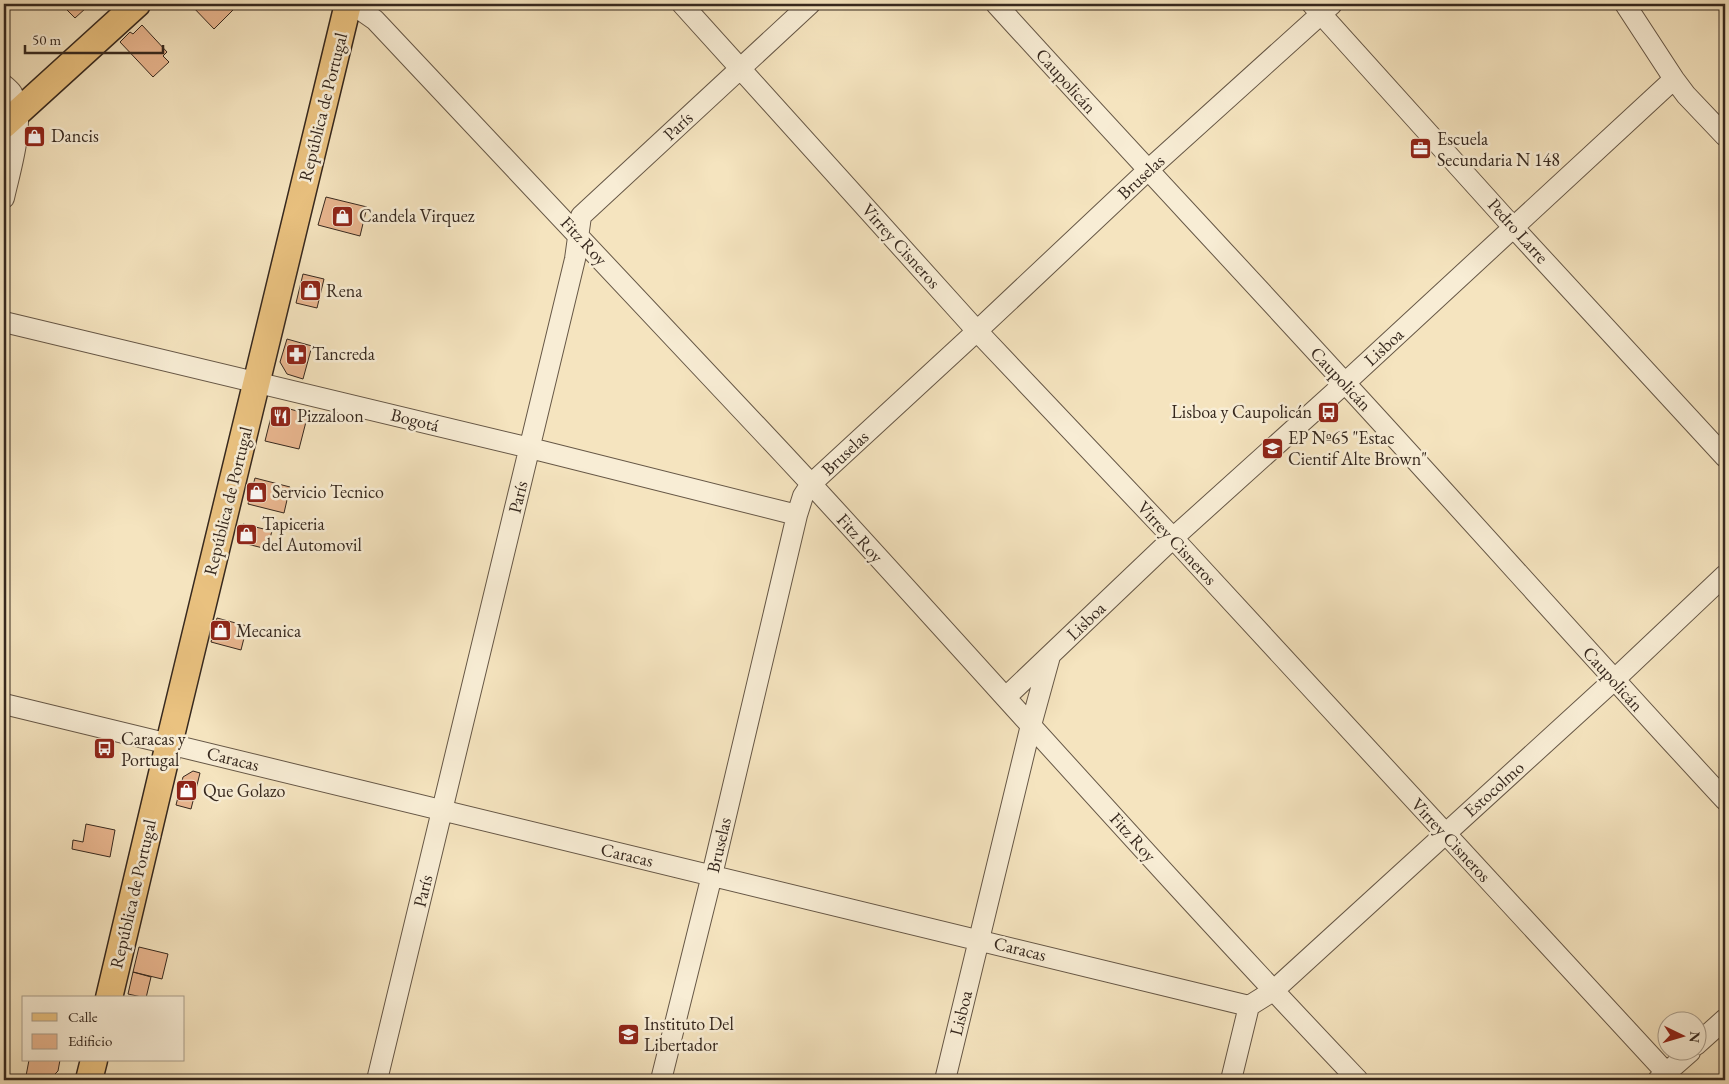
<svg xmlns="http://www.w3.org/2000/svg" width="1729" height="1084" viewBox="0 0 1729 1084" font-family="'EB Garamond',serif">
  <style>
    .building { fill: #e9b68f; stroke: #36281e }
    .lines { fill: none; stroke-linecap: round; stroke-linejoin: round }
    .minor-casing { stroke: #665746; stroke-width: 22 }
    .major-casing { stroke: #36281e; stroke-width: 29 }
    .minor { stroke: #f8edd5; stroke-width: 20 }
    .major { stroke: #eac280; stroke-width: 26 }
    .labels { text-anchor: middle; stroke-width: 5; stroke-linejoin: round; paint-order: stroke }
    .street-label { font-size: 18px; fill: #36281e; stroke: #f8edd5 }
    .poi-label { font-size: 18px; fill: #36281e; stroke: #f8edd5; text-anchor: start }
  </style>
  <rect width="100%" height="100%" fill="#f5e4bf"/>
  <filter id="stains"><feTurbulence type="fractalNoise" baseFrequency=".004" numOctaves="4"/><feColorMatrix values="0 0 0 0 .2 0 0 0 0 .09 0 0 0 0 .02 0 0 0 .5 -.17"/></filter>
  <radialGradient id="worn" r=".72"><stop offset=".6" stop-color="#630" stop-opacity="0"/><stop offset="1" stop-color="#630" stop-opacity=".3"/></radialGradient>
  <path class="building" d="M61,4h21l4,4 -11,10z
    M190,4h39l5,5 -20,20z
    M142,25l25,27 -4,4 6,6 -16,15 -33,-35 10,-10 3,2z
    M326,197l41,10 -7,29 -42,-11z
    M303,274l21,5 -7,29 -21,-5z
    M287,339l25,7 -9,33 -16,-5 -7,-12z
    M286,408l22,6 -9,35 -34,-8 7,-28z
    M255,478l35,9 -6,26 -36,-9z
    M243,524l29,7 -5,18 -28,-7z
    M217,618l30,8 -6,24 -30,-8z
    M193,771l7,2 -9,36 -15,-4 7,-28z
    M86,824l29,6 -5,27 -38,-8 1,-9 10,2z
    M139,947l29,7 -6,25 -29,-7z
    M133,972l18,5 -5,21 -18,-4z
    M29,1060h31l-2,11 -9,9 -23,-4z"/>
  <g class="lines">
    <defs>
      <path id="minor" d="M352,4l23,16c147,155 293,310 438,466 182,198 360,400 545,594
        M682,4l295,327 196,207 500,542
        M996,4c115,127 233,252 349,379 127,138 252,279 380,417
        M1312,4l201,223 212,230
        M1625,4l49,75 12,16 39,41
        M4,85c2,2 6,5 8,8 15,26 -2,77 -8,105
        M4,322l526,126 267,67
        M1006,697l167,-159 172,-155 329,-304
        M4,704l1245,302
        M1696,1045l29,-26
        M377,1080l198,-821 6,-43 229,-212
        M661,1080l51,-205 85,-360 6,-19 8,-12 166,-153 170,-160 185,-167
        M945,1080l86,-355 19,-69
        M1231,1080l18,-74 24,-15 341,-311 111,-105
        M1658,1080l32,-28"/>
      <path id="major" d="M4,125l133,-121
        M109,998l60,-254 179,-740
        M89,1080l5,-20"/>
    </defs>
    <use href="#minor" class="minor-casing"/>
    <use href="#major" class="major-casing"/>
    <use href="#minor" class="minor"/>
    <use href="#major" class="major"/>
  </g>
  <defs>
    <symbol id="shop-square" viewBox="-11 -11 22 22"><rect x="-9" y="-9" width="18" height="18" rx="4" fill="#8f2418" stroke="#f8edd5"/><path d="M-5-2.5h2.3a2.7 3.5 0 0 1 5.4 0H5L5.5 6h-11ZM-1.5-2.5h3a1.5 2.3 0 0 0-3 0Z" fill="#fff"/></symbol>
    <symbol id="office-square" viewBox="-11 -11 22 22"><rect x="-9" y="-9" width="18" height="18" rx="4" fill="#8f2418" stroke="#f8edd5"/><path d="M-6-3h4V-5.5h4V-3h4V5H-6ZM-1-4.5V-3h2v-1.5ZM-6 0V1H6V0Z" fill="#fff"/></symbol>
    <symbol id="pharmacy-square" viewBox="-11 -11 22 22"><rect x="-9" y="-9" width="18" height="18" rx="4" fill="#8f2418" stroke="#f8edd5"/><path d="M-2-6h4v4h4v4h-4v4h-4v-4h-4v-4h4Z" fill="#fff"/></symbol>
    <symbol id="bus-square" viewBox="-11 -11 22 22"><rect x="-9" y="-9" width="18" height="18" rx="4" fill="#8f2418" stroke="#f8edd5"/><path d="M-5-6H5V4H4V6H2V4H-2V6H-4V4H-5ZM-3.5-4V0h7V-4ZM-3.5 1.2v1.5H-2V1.2ZM2 1.2v1.5H3.5V1.2Z" fill="#fff"/></symbol>
    <symbol id="restaurant-square" viewBox="-11 -11 22 22"><rect x="-9" y="-9" width="18" height="18" rx="4" fill="#8f2418" stroke="#f8edd5"/><path d="M-5-6h1v4h1v-4h1v4h1v-4h1v5L-1.5 .5V6h-2V.5L-5-1ZM5-6V6H3V1.5H1.5Q1.5-4 5-6Z" fill="#fff"/></symbol>
    <symbol id="school-square" viewBox="-11 -11 22 22"><rect x="-9" y="-9" width="18" height="18" rx="4" fill="#8f2418" stroke="#f8edd5"/><path d="M0-5L7-2L0 1L-7-2ZM-4 1L0 2.5L4 1V4Q0 6-4 4Z" fill="#fff"/></symbol>
  </defs>
  <g fill-rule="evenodd">
    <use href="#shop-square" x="22" y="124" width="25" height="25"/>
    <use href="#office-square" x="1408" y="136" width="25" height="25"/>
    <use href="#shop-square" x="330" y="204" width="25" height="25"/>
    <use href="#shop-square" x="298" y="278" width="25" height="25"/>
    <use href="#pharmacy-square" x="284" y="342" width="25" height="25"/>
    <use href="#bus-square" x="1316" y="400" width="25" height="25"/>
    <use href="#restaurant-square" x="268" y="404" width="25" height="25"/>
    <use href="#school-square" x="1260" y="436" width="25" height="25"/>
    <use href="#shop-square" x="244" y="480" width="25" height="25"/>
    <use href="#shop-square" x="234" y="522" width="25" height="25"/>
    <use href="#shop-square" x="208" y="618" width="25" height="25"/>
    <use href="#bus-square" x="92" y="736" width="25" height="25"/>
    <use href="#shop-square" x="174" y="778" width="25" height="25"/>
    <use href="#school-square" x="616" y="1022" width="25" height="25"/>
  </g>
  <g class="labels">
    <g class="street-label">
      <text transform="translate(1066 81) rotate(48)" y="6">Caupolicán</text>
      <text transform="translate(323 107) rotate(-76)" y="6">República de Portugal</text>
      <text transform="translate(678 126) rotate(-43)" y="6">París</text>
      <text transform="translate(1141 177) rotate(-43)" y="6">Bruselas</text>
      <text transform="translate(1518 231) rotate(48)" y="6">Pedro Larre</text>
      <text transform="translate(584 241) rotate(47)" y="6">Fitz Roy</text>
      <text transform="translate(901 246) rotate(48)" y="6">Virrey Cisneros</text>
      <text transform="translate(1384 347) rotate(-43)" y="6">Lisboa</text>
      <text transform="translate(1341 379) rotate(47)" y="6">Caupolicán</text>
      <text transform="translate(415 420) rotate(14)" y="6">Bogotá</text>
      <text transform="translate(845 453) rotate(-43)" y="6">Bruselas</text>
      <text transform="translate(518 497) rotate(-76)" y="6">París</text>
      <text transform="translate(228 501) rotate(-76)" y="6">República de Portugal</text>
      <text transform="translate(860 538) rotate(48)" y="6">Fitz Roy</text>
      <text transform="translate(1177 543) rotate(47)" y="6">Virrey Cisneros</text>
      <text transform="translate(1086 621) rotate(-44)" y="6">Lisboa</text>
      <text transform="translate(1613 679) rotate(48)" y="6">Caupolicán</text>
      <text transform="translate(233 759) rotate(14)" y="6">Caracas</text>
      <text transform="translate(1494 789) rotate(-42)" y="6">Estocolmo</text>
      <text transform="translate(1133 837) rotate(48)" y="6">Fitz Roy</text>
      <text transform="translate(1451 840) rotate(47)" y="6">Virrey Cisneros</text>
      <text transform="translate(719 845) rotate(-77)" y="6">Bruselas</text>
      <text transform="translate(627 855) rotate(13)" y="6">Caracas</text>
      <text transform="translate(423 891) rotate(-76)" y="6">París</text>
      <text transform="translate(133 894) rotate(-77)" y="6">República de Portugal</text>
      <text transform="translate(1020 949) rotate(14)" y="6">Caracas</text>
      <text transform="translate(961 1013) rotate(-76)" y="6">Lisboa</text>
    </g>
    <g class="poi-label">
      <text x="51" y="142">Dancis</text>
      <text x="1437" y="145">Escuela<tspan x="1437" dy="21">Secundaria N 148</tspan></text>
      <text x="359" y="222">Candela Virquez</text>
      <text x="326" y="297">Rena</text>
      <text x="312" y="360">Tancreda</text>
      <text x="1312" y="418" text-anchor="end">Lisboa y Caupolicán</text>
      <text x="297" y="422">Pizzaloon</text>
      <text x="1288" y="444">EP Nº65 "Estac<tspan x="1288" dy="21">Cientif Alte Brown"</tspan></text>
      <text x="272" y="498">Servicio Tecnico</text>
      <text x="262" y="530">Tapiceria<tspan x="262" dy="21">del Automovil</tspan></text>
      <text x="236" y="637">Mecanica</text>
      <text x="121" y="745">Caracas y<tspan x="121" dy="21">Portugal</tspan></text>
      <text x="203" y="797">Que Golazo</text>
      <text x="644" y="1030">Instituto Del<tspan x="644" dy="21">Libertador</tspan></text>
    </g>
  </g>
  <rect width="1729" height="1084" fill="none" stroke="#f5e4bf" stroke-width="20"/>
  <rect x="5" y="5" width="1719" height="1074" fill="none" stroke="#36281e" stroke-width="2.5"/>
  <rect x="10" y="10" width="1709" height="1064" fill="none" stroke="#36281e"/>
  <rect x="22" y="996" width="162" height="65" fill="#f8edd5" stroke="#aa9e8c"/>
  <rect x="32" y="1013" width="25" height="8" fill="#eac280" stroke="#aa9e8c"/>
  <text x="68" y="1022" font-size="15" fill="#36281e">Calle</text>
  <rect x="32" y="1034" width="25" height="15" fill="#e9b68f" stroke="#aa9e8c"/>
  <text x="68" y="1046" font-size="15" fill="#36281e">Edificio</text>
  <g transform="translate(1682 1036) rotate(95)"><circle r="24" fill="#f8edd5" stroke="#aa9e8c"/>
  <path d="M0-4L9 19L0 12L-9 19Z" fill="#8f2418"/>
  <text y="-8" font-size="14" font-weight="bold" text-anchor="middle" fill="#36281e">N</text>
  </g>
  <path d="M25 45v8h138v-8" fill="none" stroke="#36281e" stroke-width="2.5"/>
  <text x="32" y="45" font-size="15" fill="#36281e" stroke="#f8edd5" stroke-width="4" paint-order="stroke">50 m</text>
  <rect width="100%" height="100%" filter="url(#stains)"/>
  <rect width="100%" height="100%" fill="url(#worn)"/>
</svg>
